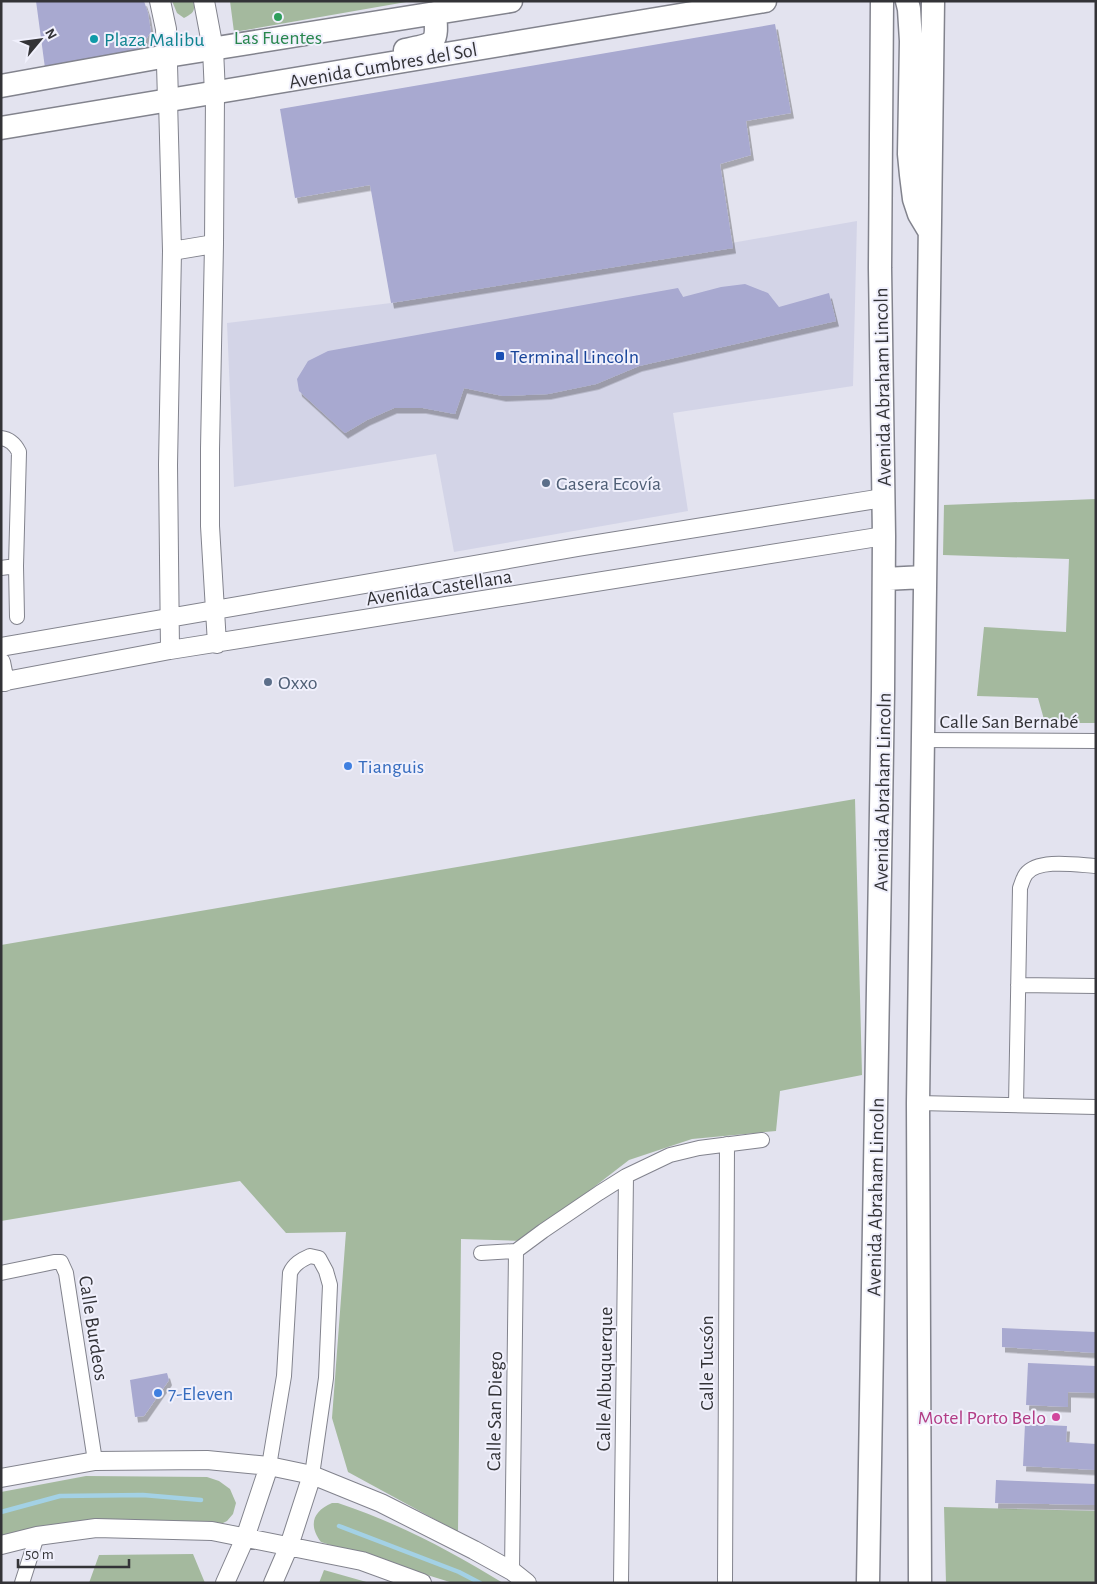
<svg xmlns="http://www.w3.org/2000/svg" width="1097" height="1584" viewBox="0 0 1097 1584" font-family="'Alegreya Sans',sans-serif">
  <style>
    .built { fill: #d3d4e7 }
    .green { fill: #a4b99e }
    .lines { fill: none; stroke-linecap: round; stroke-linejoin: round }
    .stream { stroke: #a3d1e5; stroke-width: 4.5 }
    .building { fill: #a8a9d0; filter: url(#shadow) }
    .minor-casing { stroke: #82838d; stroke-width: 16 }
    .tertiary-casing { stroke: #82838d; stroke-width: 20 }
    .secondary-casing { stroke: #82838d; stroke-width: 22 }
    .primary-casing { stroke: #82838d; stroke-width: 25 }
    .minor { stroke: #fff; stroke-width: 14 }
    .tertiary { stroke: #fff; stroke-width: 18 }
    .secondary { stroke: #fff; stroke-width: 20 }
    .primary { stroke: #fff; stroke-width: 22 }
    .leisure-dot { fill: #2e9e5b; stroke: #f0f0fc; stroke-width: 2 }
    .culture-dot { fill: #0f9aa8; stroke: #f0f0fc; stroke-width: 2 }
    .transit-dot { fill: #1a4fb4; stroke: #f0f0fc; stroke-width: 2 }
    .service-dot { fill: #5c6f8a; stroke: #f0f0fc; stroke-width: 2 }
    .shop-dot { fill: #3f7fe0; stroke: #f0f0fc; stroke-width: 2 }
    .hotel-dot { fill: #d1479c; stroke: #f0f0fc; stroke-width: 2 }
    .labels { text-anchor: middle; stroke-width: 4; stroke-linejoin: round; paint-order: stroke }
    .leisure-label { font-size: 20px; fill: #27864d; stroke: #f0f0fc }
    .culture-label { font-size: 20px; fill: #0d838f; stroke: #f0f0fc; text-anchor: start }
    .street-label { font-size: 20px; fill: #333337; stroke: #f0f0fc }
    .transit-label { font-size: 20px; fill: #164399; stroke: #f0f0fc; text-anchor: start }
    .service-label { font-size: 20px; fill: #4e5e75; stroke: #f0f0fc; text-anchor: start }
    .shop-label { font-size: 20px; fill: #366cbe; stroke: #f0f0fc; text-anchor: start }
    .hotel-label { font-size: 20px; fill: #b23c85; stroke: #f0f0fc; text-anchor: end }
  </style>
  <defs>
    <filter id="shadow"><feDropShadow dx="3" dy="5.5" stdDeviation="0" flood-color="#0004"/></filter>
  </defs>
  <rect width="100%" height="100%" fill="#e3e3ef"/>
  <path class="built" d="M857,221l-4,165 -180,27 15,98 -234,41 -18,-98 -202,33 -7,-164 164,-20z"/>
  <path class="green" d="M172,1h21c3,10 0,12 -9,17l-7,-5z
    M230,1h182l-178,31z
    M1096,499v224h-51l-7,-25 -61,-2 7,-69 82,5 3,-73 -126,-4 1,-50z
    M855,799l7,276 -82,16 -4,40 -84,8 -63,21 -105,81 -63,-2 -3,293 -110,-60 -16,-54 14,-186 -60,1 -46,-52 -239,40v-276z
    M86,1476l121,1 12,4 11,8 6,14 -3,11 -6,7 -12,6 -58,-5 -77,-1 -79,16v-45z
    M332,1503h6c58,19 113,48 165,80h-50l-132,-41c-13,-17 -8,-31 11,-39z
    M944,1507l152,4v72h-150z
    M193,1554l12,29h-116l10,-28z
    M324,1570l46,13h-51z"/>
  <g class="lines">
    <path class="stream" d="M1,1512l59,-16 83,-1 58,5
      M339,1526l120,46 21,11"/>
  </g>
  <path class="building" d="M36,1h108l4,12 3,19 -10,14 -11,10 -85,12z
    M775,24l16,89 -45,8 5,34 -31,9 13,84 -342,55 -21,-118 -75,13 -15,-89z
    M745,284l23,9 11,14 50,-14 7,28 -197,45 -43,18 -48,10 -45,2 -39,-8 -9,26 -32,-6h-29l-27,12 -22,13 -46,-42 -2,-12 11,-18 20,-10 350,-63 5,9 38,-10z
    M1002,1328l94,4v21l-94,-6z
    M1028,1363l68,3v27l-28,-1v15l-42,-2z
    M167,1373l2,7 -25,36 -9,1 -5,-37z
    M1025,1424l42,2 -1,16 30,2v26l-73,-4z
    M996,1480l100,4v21l-101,-2z"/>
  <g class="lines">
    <defs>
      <path id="minor" d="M1,438c9,1 14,6 18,14l-3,114 1,51
        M1,568l15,-2
        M922,740l174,1
        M1018,985l78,1
        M918,1103l178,4
        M1016,1105l4,-217c2,-5 3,-10 6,-14 12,-16 52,-9 70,-8
        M481,1253l35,-2 27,-20 56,-38 27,-17 44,-21 29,-7 63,-8
        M1,1273l53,-11h7l5,11 29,188
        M269,1466l15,-90 6,-103c4,-9 11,-13 20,-17l9,2 7,13 4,14 -4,93 -14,97
        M512,1571l4,-320
        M22,1583l15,-47
        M621,1583l5,-407
        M725,1583l2,-439"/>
      <path id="tertiary" d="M215,94l-1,150 -4,205v77l7,118
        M168,100l4,151 -4,214 2,185
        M172,251l42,-7
        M1,647l577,-100 305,-49
        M1,662l4,20
        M1,682l169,-32 714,-114
        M1,1478l94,-17 112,-1 62,6 43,9 69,28 93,47 38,21 15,12
        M1,1545l36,-9 59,-8 116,3 150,30 60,22
        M225,1583l20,-45 24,-72
        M273,1583l16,-37 23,-71"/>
      <path id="secondary" d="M160,1l6,28 2,71
        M204,1l9,48 2,45"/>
      <path id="primary" d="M907,1l2,8 2,32 -2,113 2,21 3,24 5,15 9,15
        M405,50c30,-6 33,-5 30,-37
        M1,86l166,-30 344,-55
        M1,128l764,-127
        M884,579l41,-2
        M868,1583l15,-892 1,-155 -4,-268 2,-267
        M920,1583l-2,-480 15,-1102"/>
    </defs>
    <use href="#minor" class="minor-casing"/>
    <use href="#tertiary" class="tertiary-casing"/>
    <use href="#secondary" class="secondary-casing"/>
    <use href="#primary" class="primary-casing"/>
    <use href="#minor" class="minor"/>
    <use href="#tertiary" class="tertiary"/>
    <use href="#secondary" class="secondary"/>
    <use href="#primary" class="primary"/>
  </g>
  <circle class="leisure-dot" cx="278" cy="17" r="5"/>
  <circle class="culture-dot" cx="94" cy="39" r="5"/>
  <rect class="transit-dot" x="495" y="351" width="10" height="10" rx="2.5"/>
  <g class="service-dot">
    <circle cx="546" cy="483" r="5"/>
    <circle cx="268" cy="682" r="5"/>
  </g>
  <g class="shop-dot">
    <circle cx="348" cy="766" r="5"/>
    <circle cx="158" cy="1393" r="5"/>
  </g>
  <circle class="hotel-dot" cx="1056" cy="1417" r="5"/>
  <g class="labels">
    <g class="leisure-label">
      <text x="278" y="44">Las Fuentes</text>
    </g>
    <g class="culture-label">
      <text x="104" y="46">Plaza Malibu</text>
    </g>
    <g class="street-label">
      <text transform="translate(383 65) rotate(-10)" y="7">Avenida Cumbres del Sol</text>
      <text transform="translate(882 387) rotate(-91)" y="7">Avenida Abraham Lincoln</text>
      <text transform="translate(439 587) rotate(-9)" y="7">Avenida Castellana</text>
      <text x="1009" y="728">Calle San Bernabé</text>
      <text transform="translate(882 792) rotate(-89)" y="7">Avenida Abraham Lincoln</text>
      <text transform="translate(875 1197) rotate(-89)" y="7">Avenida Abraham Lincoln</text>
      <text transform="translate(94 1328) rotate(81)" y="7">Calle Burdeos</text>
      <text transform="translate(706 1363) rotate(-90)" y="7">Calle Tucsón</text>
      <text transform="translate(604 1379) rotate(-89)" y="7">Calle Albuquerque</text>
      <text transform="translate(494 1411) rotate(-89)" y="7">Calle San Diego</text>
    </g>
    <g class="transit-label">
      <text x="510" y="363">Terminal Lincoln</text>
    </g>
    <g class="service-label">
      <text x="556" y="490">Gasera Ecovía</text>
      <text x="278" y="689">Oxxo</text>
    </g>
    <g class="shop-label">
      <text x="358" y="773">Tianguis</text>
      <text x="168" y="1400">7-Eleven</text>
    </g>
    <g class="hotel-label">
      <text x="1046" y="1424">Motel Porto Belo</text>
    </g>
  </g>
  <rect width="1097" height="1584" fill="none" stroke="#333337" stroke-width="5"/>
  <g transform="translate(40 40) rotate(61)" stroke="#f0f0fc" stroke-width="4" paint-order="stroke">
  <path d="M0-4L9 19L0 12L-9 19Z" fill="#333337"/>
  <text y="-8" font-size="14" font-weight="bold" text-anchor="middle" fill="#333337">N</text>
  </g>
  <path d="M18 1559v8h111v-8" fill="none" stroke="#333337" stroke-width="2.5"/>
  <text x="25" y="1559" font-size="15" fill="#333337" stroke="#f0f0fc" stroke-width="4" paint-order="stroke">50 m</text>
</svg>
